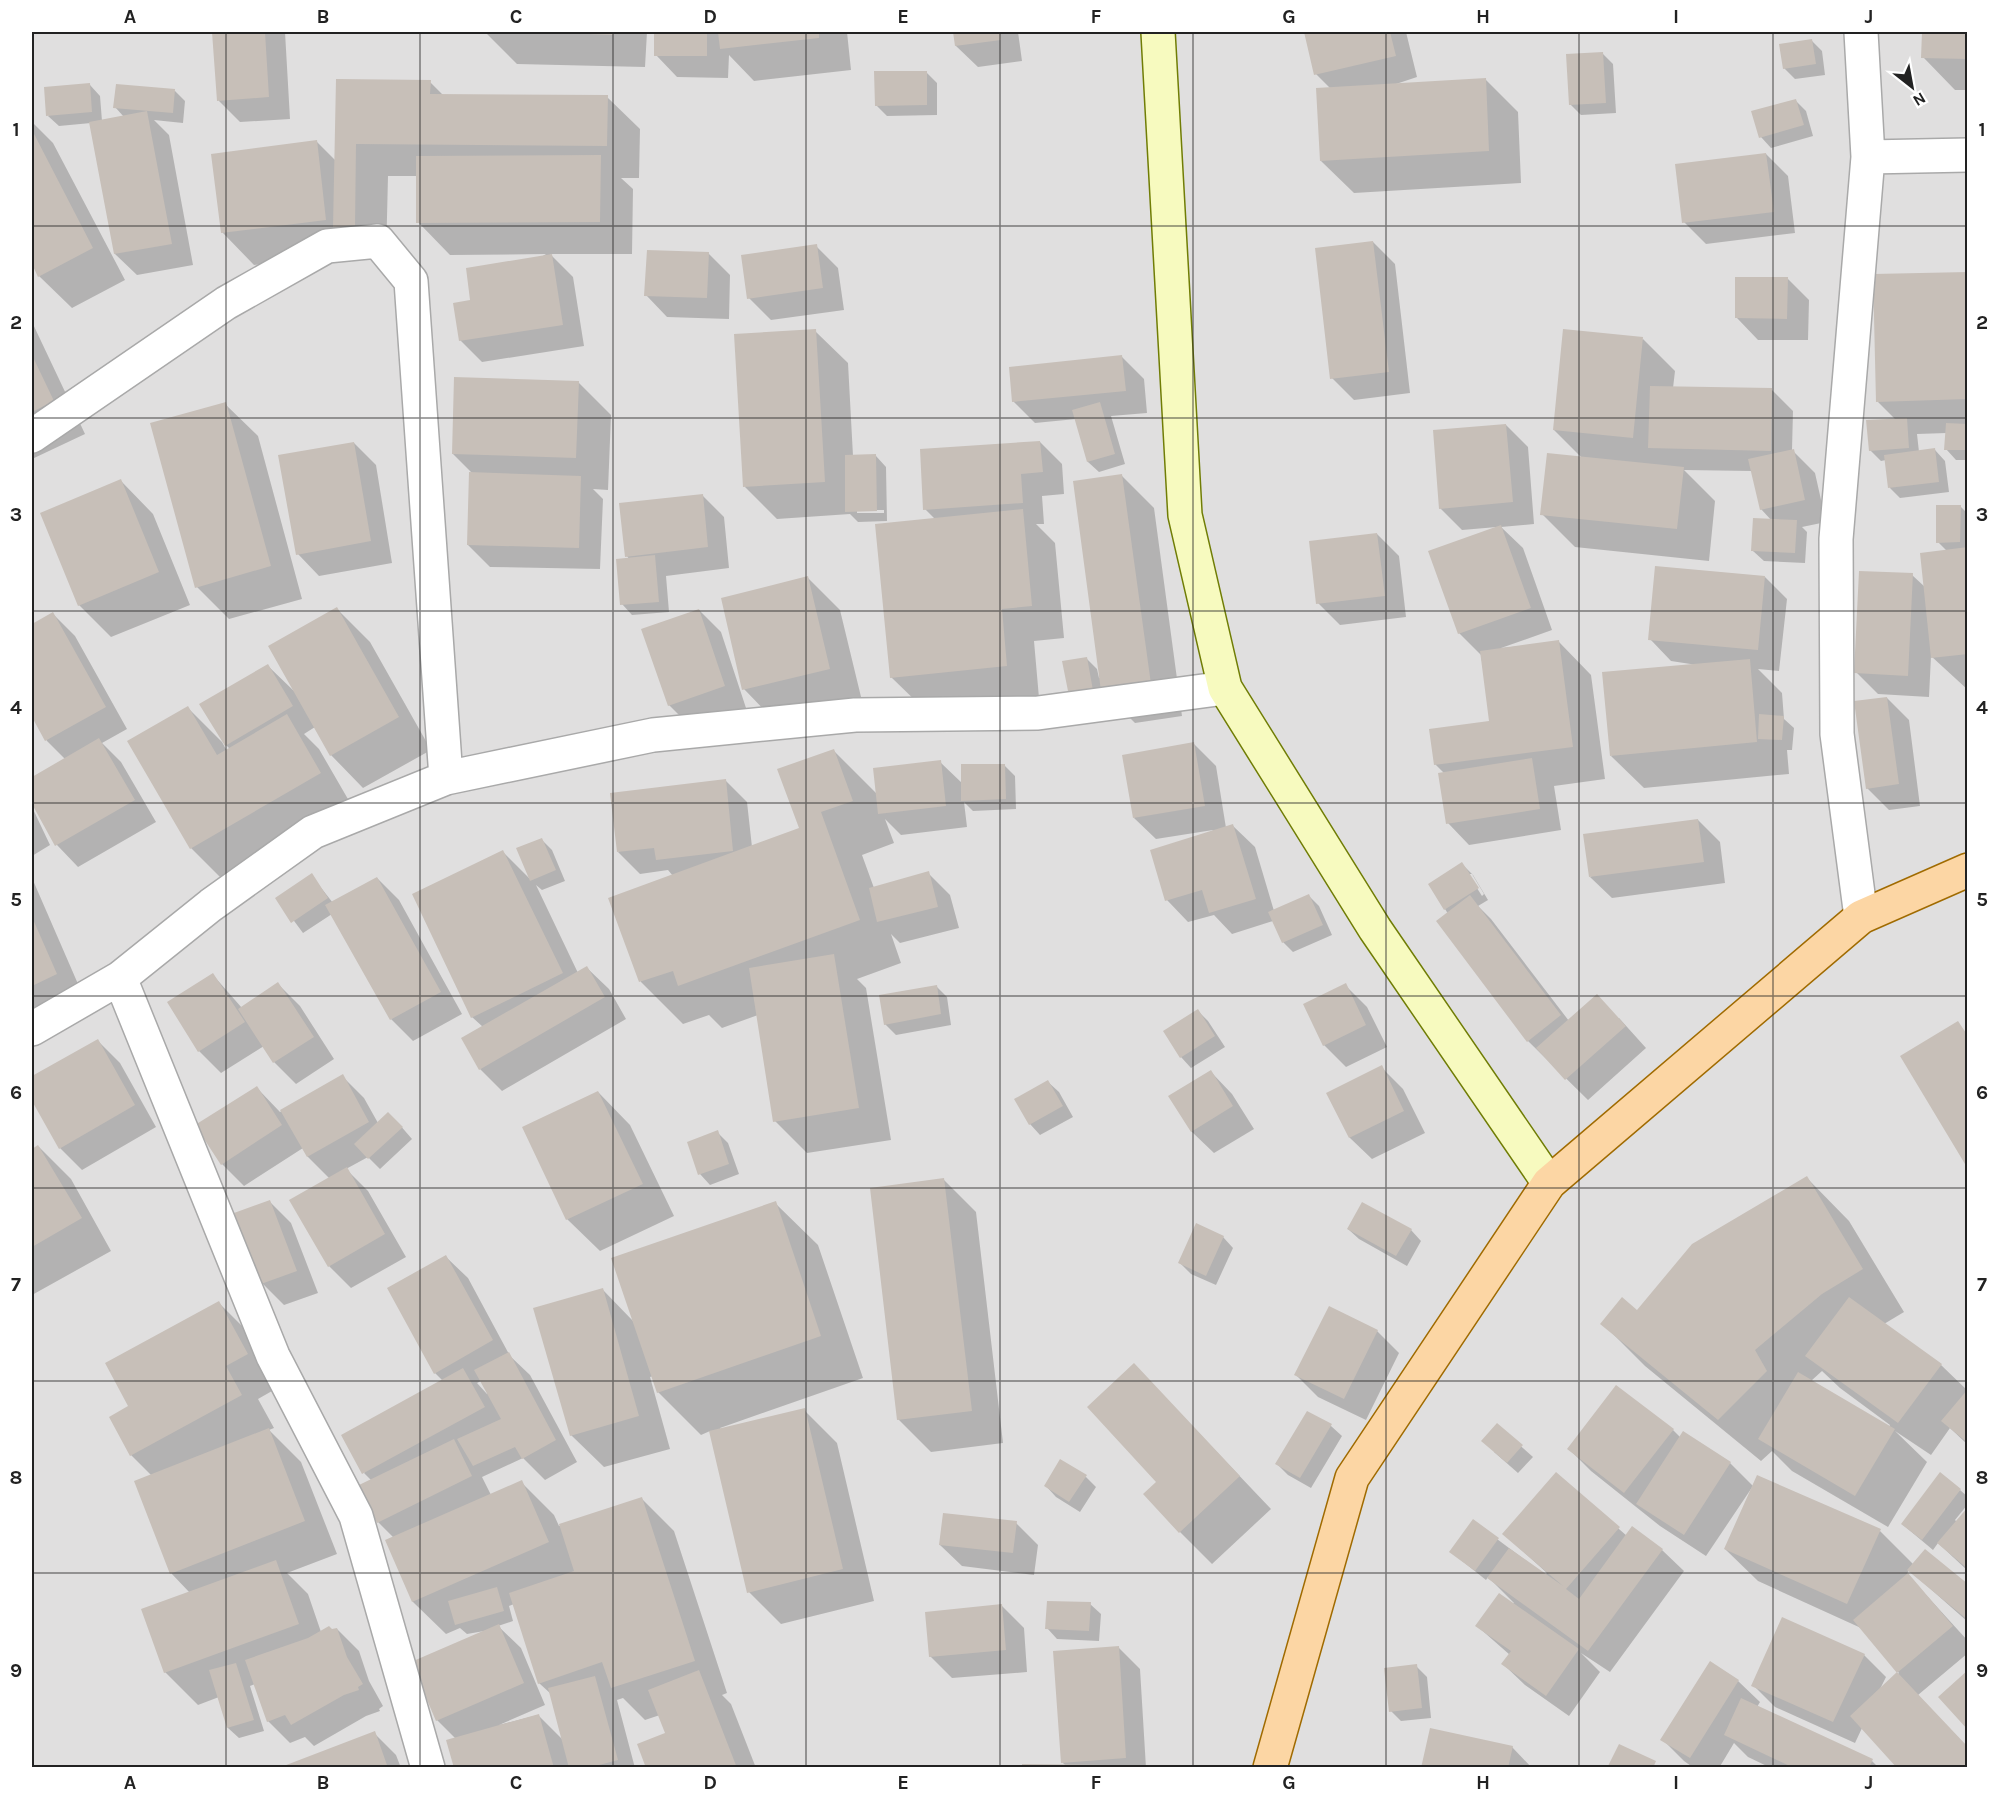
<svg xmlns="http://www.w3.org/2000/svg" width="1999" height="1799" viewBox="0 0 1999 1799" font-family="Karla,sans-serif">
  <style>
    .residential { fill: #e0dfdf }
    .shadow { fill: #0003; fill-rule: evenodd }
    .building { fill: #c7bfb8 }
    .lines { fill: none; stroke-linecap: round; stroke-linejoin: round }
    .street-casing { stroke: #a9a9a9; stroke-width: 36 }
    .secondary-casing { stroke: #707d05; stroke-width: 36 }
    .primary-casing { stroke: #a06b00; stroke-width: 36 }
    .street { stroke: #fff; stroke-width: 33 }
    .secondary { stroke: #f7fabf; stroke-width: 33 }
    .primary { stroke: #fcd6a4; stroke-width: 33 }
    .grid { fill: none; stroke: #222; stroke-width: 1.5; stroke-opacity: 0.55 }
    .neatline { fill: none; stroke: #222; stroke-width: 2 }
    .grid-label { font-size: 20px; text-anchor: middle; font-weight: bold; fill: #222 }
  </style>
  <rect width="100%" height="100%" fill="#f2efe9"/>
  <path class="residential" d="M32,32h1935v1735h-1935z"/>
  <path class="shadow" d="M214,32h71l5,87 -50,3 -21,-21z
    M485,32h162l-2,35 -128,-3z
    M656,32h191l4,38 -97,11 -25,-26 -1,23 -51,-1 -21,-22z
    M954,32h64l4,29 -44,6 -22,-21z
    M1305,32h101l11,45 -24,8 92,-6 33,33 3,71 -167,10 -33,-32 9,-73 -14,-14z
    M1924,32h44v58h-13l-32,-33z
    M1812,41l10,10 3,24 -30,4 -11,-11z
    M1602,53l11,11 3,49 -35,2 -11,-11z
    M926,72l11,11v32l-50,1 -11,-11z
    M337,81l93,1 13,13 164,2 33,32 -1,49h-18l12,11 -1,65h-82l23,23 11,69 -102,16 -22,-22 12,-39 74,-47 -96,1 -32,-33v-46h-30l-2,83h-19l-7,-7 -106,13 -32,-33 95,-90 19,19z
    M90,85l10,11 2,25 22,-4 -9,-10 60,-16 10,10 -2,22 -29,-3 15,15 24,130 -56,10 -22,-21 -24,-131 -32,3 -11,-10z
    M1795,100l11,11 7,25 -42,12 -10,-11z
    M32,122l21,21 72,137 -53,28 -33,-32 -7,-15z
    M1766,154l22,22 7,57 -89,11 -22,-22z
    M1373,242l22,22 15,129 -56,7 -22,-22z
    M816,246l22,22 6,42 -73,10 -22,-22z
    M708,253l22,22 -1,44 -62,-2 -21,-22z
    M1968,273v187h-12l-10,-11 1,-16 -30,1 2,18 16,-2 10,11 4,31 -49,6 -10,-10 -4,-28 -5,1 -11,-11 26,-30 -18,-18z
    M1787,278l22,22 -1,40h-50l-21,-22z
    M32,322l53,112 -53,25z
    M815,331l33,32 5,93h23l10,11 1,54 -29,1 -8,-8 -73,5 -32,-32zM857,510h27v3h-27z
    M1643,339l32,32 -2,17 98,1 22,22 -1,39 23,23 11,49 -24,5 5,5 -2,31 -41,-2 -11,-10 19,-30 -11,-12 -9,-38 -68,-1 31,31 -6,60 -134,-14 -33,-33 40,-56 -28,-28z
    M1122,357l22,22 3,34 -36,3 14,48 -26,8 -11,-10 -12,-43 -41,4 -22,-22z
    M578,382l33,33 -3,75 -15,-1 10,10 -3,70 -110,-2 -22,-22 5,-71 -20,-20z
    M225,404l33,32 44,163 -73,20 -32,-32z
    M1506,425l22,22 6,77 -33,3 22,21 29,82 -51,18 58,-6 32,33 14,104 -51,7 7,44 -92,15 -21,-22 -4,-50 -9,-9 56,-41 -10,-68 -22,-22 38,-106 -35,3 -22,-22z
    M1040,442l22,22 2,30 -22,2 2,28h-8l19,19 9,95 -30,3 5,57 -115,11 -33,-32 44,-158 -10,-10z
    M354,443l22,22 16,98 -73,13 -21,-22z
    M1121,475l33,33 28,208 -47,7 -35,-35 4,18 -22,5 4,-53 11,11 2,9 2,-1z
    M121,481l32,33 37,91 -79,32 -32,-32z
    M702,495l22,22 5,51 -63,8 3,36 -37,3 -10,-11 7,-45 -2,-3z
    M1960,506l8,8v176l-37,-34 -2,41 -51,-3 -22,-22 56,-97 13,12 22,-36 -9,-9z
    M1377,534l22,22 7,61 -66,8 -22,-22z
    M1765,577l22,22 -8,72 -21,-2 24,24 2,26 10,9 -2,22h-5l2,24 -145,14 -33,-32 86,-91 -26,-4 -21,-22z
    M808,578l32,32 22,91 -86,21 -32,-33z
    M337,609l33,33 61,108 -68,38 -32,-33 -16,-28 -11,7 15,15 33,57 -129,74 -32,-32 -3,-140 34,34 5,9 3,-2 -6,-6 44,-77 27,26z
    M699,610l22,22 25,76 -55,19 -22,-22z
    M53,614l22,22 52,93 -25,14 19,19 35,60 -78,45 -21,-22 -25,-44v-22l33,-20 -18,-18 -15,-27v-88z
    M1887,698l22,22 11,86 -31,4 -22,-22z
    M1194,744l22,22 10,62 7,-2 22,21 19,64 35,-15 10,10 13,29 -39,17 -10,-10 -10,-21 -41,13 -18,-19 -26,7 -21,-22 46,-70 -57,9 -22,-21z
    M833,750l44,44 63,-32 23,22 41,-19 11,11 1,33 -43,2 -9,-9 3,25 -66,8 -16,-16 9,24 -32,12 12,33 54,-15 22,22 9,33 -59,15 -9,-9 10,29 -44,16 9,9 25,152 -84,13 -32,-32 -17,-106 -36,13 -13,-13 -26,9 -42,-42 -31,-83 63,-23 -5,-6 -28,4 -22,-22 107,-72 22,22 5,45 49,-18z
    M32,807l18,38 -18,11z
    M1698,820l22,22 5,41 -113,15 -22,-21z
    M542,840l10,10 13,31 -23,9 -6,-5 42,88 9,-5 22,21 17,30 -124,72 -22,-22 3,-42 -11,-10 31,-165 28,28z
    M1462,864l11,11 15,25 -10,6 13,13 78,102 50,-3 27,30 -58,52 -60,-59 -83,-132zM1468,874h4l12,20 -2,2z
    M311,875l22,28 44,-25 22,22 63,114 -49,27 -22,-22 -59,-105 -29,19 -26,-35z
    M32,878l56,129 -56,18z
    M213,975l29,33 36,-24 22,22 34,53 -38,25 -22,-22 -10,-16 -43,27 -22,-22z
    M1345,985l22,22 20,40 -41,20 -22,-22z
    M936,986l11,11 4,28 -55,10 -11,-11z
    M1198,1011l10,10 17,26 -34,21 -10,-11 -16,-25z
    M98,1041l22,22 36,64 -74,43 -22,-22 -28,-50v-20z
    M1381,1067l22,22 22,44 -53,26 -22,-21 -22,-45z
    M1211,1072l21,22 22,35 -40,24 -22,-21 -22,-36z
    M342,1076l22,22 14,25 21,1 13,15 -32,30 -12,-12 -22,12 22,22 38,66 -55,31 -22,-22 1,-87 -22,-22 -5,-9 -59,38 -22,-22 35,-76 23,24z
    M1048,1082l11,10 14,25 -33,18 -10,-11z
    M598,1092l32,33 44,91 -74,35 -33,-32z
    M717,1132l11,11 11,31 -29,11 -10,-11z
    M39,1147l32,32 40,72 -79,44v-144z
    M1807,1178l42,43 55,91 -20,12 57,41 27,26v54l-18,-17 -19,27 -36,-24 32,31 -39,65 -96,-56 -20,-20 -11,10 -116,-95 -43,-43 36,-11zM1822,1371l18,17 50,37 -1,2 -78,-46z
    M944,1180l32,32 27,231 -72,9 -33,-33z
    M269,1201l22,22 27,70 -34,12 -22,-22z
    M775,1203l43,42 45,133 -143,50 1,2 83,-20 33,33 37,158 -93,23 -32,-32 -39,-161 -9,4 -43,-43 -5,-16 -3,1 20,72 -66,18 -33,-32 32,-145 31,32z
    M1348,1229l63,1 10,11 -14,25 -48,-27z
    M1223,1237l10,11 -17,37 -25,-11 -11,-11z
    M446,1257l22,21 42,78 20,19 47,87 -32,18 -22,-22 -41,19 9,18 30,-13 33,33 5,11 83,-27 32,32 53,162 -5,2 9,9 25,64h-108l19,-34 -7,-19 -15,5 -22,-22 -6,2 18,68h-180l1,-29 -19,-19 53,-90 -23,4 -7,-6 -14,6 -33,-32 -26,-61 7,-3 -16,-16 -7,-42 -7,-7 79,-92 -8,-8zM481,1381l7,13h-1l-10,-11zM514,1604l25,79 12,11 12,46 -25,-25 -39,10 46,-20 -24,-57 -23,-22 15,-5 -4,-15z
    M219,1303l32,32 28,52 -21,12 16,29 -5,2 32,32 36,92 -50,19 21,21 13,38 16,-3 22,22 10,30 14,25 -4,3 1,2 -14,5 -52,30 -9,-9 -15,6 -22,-22 -13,-37 -5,2 14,45 -25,7 -11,-10 -9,-31 -21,8 -33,-33 25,-79 -19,-20 -19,-97 -21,-21 -1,-48z
    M1377,1331l22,22 -33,67 -48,-23 -22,-22z
    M1134,1365l137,144 -59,55 -32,-32 -21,-50z
    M1308,1413l23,13 11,10 -31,52 -23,-13 -11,-11z
    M1497,1425l36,32 -15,16 -24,-21z
    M1673,1430l8,8 3,-4 46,29 23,23 -47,70 -46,-30 -69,-55 -22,-22z
    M1556,1474l71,62 35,14 22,21 -74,101 -29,-19 19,19 -31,44 -44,-31 -22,-21 7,-9 -33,-29 37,-23 -26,-26 -2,3 -35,-28 22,-31 72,54 2,-2 -43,-39z
    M1086,1477l10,10 -16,25 -24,-15 -10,-11z
    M1960,1490l8,7v7l-13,16 2,2 11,-12v61l-30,-28 -5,7 -31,-26z
    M1016,1523l22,22 -4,30 -72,-9 -22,-21z
    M1880,1531l34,34 54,21v36l-59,-52 -2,4 61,67v12l-50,42 -56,33 -7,15 -80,-36 -22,-22 111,-30 22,22 -7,14 20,-18 -38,-45 -103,-47 -33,-32z
    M1090,1604l11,10 -2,27 -42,-2 -10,-11z
    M1002,1606l22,22 3,44 -75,6 -22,-22z
    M1118,1647l22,22 6,99h-123l43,-2 -4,-4z
    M1416,1666l11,11 4,41 -30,3 -10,-10z
    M1738,1681l22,21 -3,5 115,54 7,7h-108l-23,-11 -14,-14 -15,25h-25l-10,-7 -22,-22z
    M374,1733l22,22 5,13h-117z
    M1512,1747l20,21h-109z"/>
  <path class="building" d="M212,32h53l4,65 -52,4z
    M540,32h74l-1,3z
    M654,32h53v24h-53z
    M718,32h101v6l-99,11z
    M953,32h47l1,8 -46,6z
    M1304,32h86l6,24 -82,19z
    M1922,32h46v27l-47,-1z
    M1812,39l4,25 -33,5 -4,-25z
    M1603,52l3,51 -37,2 -3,-51z
    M874,71h53v34l-52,1z
    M1486,78l3,73 -169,10 -4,-73z
    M336,79l95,1 -1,14 178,1 -1,51 -251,-2 -1,83h-22z
    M90,83l2,29 -46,4 -2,-29z
    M116,84l59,5 -2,24 -60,-5z
    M1796,99l8,26 -45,13 -8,-27z
    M147,111l25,133 -58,10 -25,-132z
    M32,130l61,118 -55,29 -6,-13z
    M317,140l9,80 -105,13 -10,-79z
    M1766,153l8,59 -92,11 -7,-59z
    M601,155l-1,67 -184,1v-67z
    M1373,241l16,131 -59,7 -15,-131z
    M817,244l6,44 -76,11 -6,-44z
    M647,250l62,2 -2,46 -63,-2z
    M552,254l11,71 -104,16 -6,-38 17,-3 -4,-32z
    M1968,272v127l-92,3 -3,-128z
    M1735,277h53l-1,42 -52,-1z
    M816,329l9,153 -82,5 -9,-153z
    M1563,329l80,8 -10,101 -80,-8z
    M32,355l22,46 -22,11z
    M1122,355l4,36 -114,11 -3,-35z
    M454,377l125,4 -3,77 -124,-4z
    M1650,386l122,2 -1,63 -123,-3z
    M226,402l45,164 -76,22 -45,-165z
    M1100,402l15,52 -28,8 -15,-52z
    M1907,418l2,30 -40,3 -3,-31z
    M1946,423l22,1v26h-24z
    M1506,424l7,78 -74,7 -6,-79z
    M1040,441l3,31 -22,2 2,29 -100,7 -3,-61z
    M354,442l17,99 -75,14 -18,-100z
    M1935,448l4,34 -51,6 -4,-33z
    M1794,449l11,51 -45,10 -12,-51z
    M1547,453l137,14 -7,62 -137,-14z
    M876,454l1,57 -32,1v-57z
    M469,472l112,4 -2,72 -112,-3z
    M1122,474l29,210 -50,7 -28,-210z
    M121,479l38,93 -81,34 -38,-93z
    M703,494l5,53 -83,10 -6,-54z
    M1936,505h25l-1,37 -24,1z
    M1023,509l9,97 -30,3 5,57 -117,12 -15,-154z
    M1753,518l44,2 -2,33 -44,-2z
    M1501,525l30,83 -73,26 -30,-83z
    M1377,533l8,63 -69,8 -7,-63z
    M1968,547v107l-37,4 -11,-105z
    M655,555l4,47 -39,3 -4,-46z
    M1655,566l110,10 -7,74 -110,-10z
    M1859,571l54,2 -5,103 -54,-3z
    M808,576l22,93 -88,21 -21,-92z
    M337,607l62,110 -69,39 -62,-110z
    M699,609l26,77 -57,20 -27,-77z
    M53,612l53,95 -61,34 -13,-24v-93z
    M1559,640l14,107 -139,18 -5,-36 60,-8 -9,-70z
    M1087,657l7,39 -24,5 -8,-40z
    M1750,659l7,83 -147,14 -8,-84z
    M268,664l25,42 -68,40 -26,-42z
    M1887,697l12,87 -33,5 -12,-88z
    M188,706l29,49 70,-41 34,59 -131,76 -63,-108z
    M1759,714l25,2 -2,24 -24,-1z
    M99,738l36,62 -80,46 -23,-42v-27z
    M1194,742l11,64 -72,12 -11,-63z
    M834,749l19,52 -32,11 39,108 -182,66 -5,-15 -34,11 -31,-84 191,-70 -22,-59z
    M1532,758l8,51 -94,15 -8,-51z
    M941,760l5,46 -68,8 -5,-46z
    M961,764h44l1,35 -45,2z
    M726,779l7,72 -77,9 -2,-12 -37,4 -7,-59z
    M1698,819l6,43 -115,15 -6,-43z
    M1233,824l23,75 -47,14 -7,-23 -37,11 -15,-51z
    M542,838l14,32 -26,11 -14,-33z
    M503,850l60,123 -92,45 -59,-124z
    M1462,862l17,26 -35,22 -16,-26z
    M929,871l9,36 -61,15 -8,-34z
    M312,873l16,25 -37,25 -16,-25z
    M377,877l64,115 -51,28 -65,-115z
    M1309,894l14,31 -41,18 -14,-31z
    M1470,895l91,120 -34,27 -91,-121z
    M32,917l25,57 -25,12z
    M834,954l25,154 -86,14 -24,-154z
    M587,966l18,31 -126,73 -18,-32z
    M213,973l32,49 -47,30 -31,-50z
    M278,982l36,55 -41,26 -35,-54z
    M1346,983l20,42 -43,21 -20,-42z
    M937,985l4,29 -57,11 -5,-30z
    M1597,994l29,32 -61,54 -29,-32z
    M1198,1009l17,27 -35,22 -17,-27z
    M1958,1021l10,15v133l-68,-113z
    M98,1039l37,66 -76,44 -27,-48v-25z
    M1382,1065l22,46 -55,27 -23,-45z
    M1211,1070l22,36 -42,26 -23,-36z
    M343,1074l26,48 -62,35 -27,-47z
    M1048,1080l15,26 -34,19 -15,-26z
    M257,1086l25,39 -61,40 -26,-40z
    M598,1091l45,93 -77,36 -44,-93z
    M388,1112l15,15 -35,32 -14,-15z
    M718,1130l11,34 -31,11 -11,-33z
    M38,1145l44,73 -50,29v-98z
    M347,1167l38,67 -57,33 -39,-67z
    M1807,1176l56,93 -41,25 -67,56 12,21 -49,49 -118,-96 22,-27 15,13 55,-66z
    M944,1178l28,233 -75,9 -27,-232z
    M270,1200l27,71 -36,13 -27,-71z
    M776,1201l45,135 -164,57 -46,-135z
    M1362,1202l50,27 -16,27 -49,-27z
    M1196,1223l28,13 -18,40 -28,-13z
    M446,1255l47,85 -59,34 -47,-86z
    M603,1288l36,128 -69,20 -37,-128z
    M1849,1297l93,67 -44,59 -93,-67z
    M219,1301l29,53 -22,12 16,29 -112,61 -21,-39 19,-11 -23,-43z
    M1329,1306l49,24 -34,69 -50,-24z
    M509,1352l47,88 -34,19 -7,-12 -42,19 -16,-27 44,-20 -27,-49z
    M1134,1363l106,113 -61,57 -36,-39 13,-12 -69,-75z
    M463,1368l22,39 -123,67 -21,-39z
    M1798,1372l97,57 -40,67 -97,-57z
    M1616,1385l58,44 -50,64 -57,-44z
    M1968,1389v54l-27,-22z
    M805,1408l38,161 -96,24 -38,-162z
    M1307,1411l25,13 -32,54 -25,-14z
    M1497,1423l26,22 -16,18 -26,-22z
    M269,1428l36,93 -135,53 -36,-93z
    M1683,1431l48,31 -47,73 -48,-31z
    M454,1439l18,37 -95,47 -18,-38z
    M1060,1459l27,16 -18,27 -25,-16z
    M1556,1472l64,55 -54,62 13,10 53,-73 31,23 -75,102 -101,-73 22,-30 54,38 -61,-52z
    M1940,1472l21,17 -39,51 -21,-16z
    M1757,1475l124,54 -34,75 -123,-55z
    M522,1480l27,62 -137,60 -27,-62z
    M642,1497l53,164 -84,27 -9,-26 -64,22 -29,-91 65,-22 -15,-47z
    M1968,1507v62l-31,-26z
    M943,1513l74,8 -4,32 -74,-8z
    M1473,1519l26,19 -24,33 -26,-19z
    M1925,1549l43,35v36l-61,-50z
    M276,1560l23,64 -135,49 -23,-64z
    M1908,1573l45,53 -56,47 -44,-53z
    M497,1587l7,24 -49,14 -7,-24z
    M1499,1593l80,56 -33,47 -45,-32 10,-13 -36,-25z
    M1047,1601l44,1 -2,29 -44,-2z
    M1002,1604l4,46 -77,7 -4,-45z
    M1782,1617l83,37 -32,68 -82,-36z
    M499,1624l25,59 -88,38 -25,-59z
    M329,1626l3,3 5,-1 10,29 16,27 -5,3 1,3 -15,5 -53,30 -6,-10 -18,7 -22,-62 63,-22z
    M1119,1646l7,112 -65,5 -8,-112z
    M1710,1661l29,19 -49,78 -30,-18z
    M236,1663l18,57 -27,8 -18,-58z
    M1417,1664l5,44 -33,4 -5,-44z
    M699,1670l38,98h-91l-9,-24 28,-11 -17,-43z
    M1968,1670v60l-30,-33z
    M1897,1672l71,75v21h-71l-47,-52z
    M595,1676l23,84 -30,8h-19l-21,-80z
    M1741,1698l132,61 -4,9h-75l-70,-33z
    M539,1714l15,54h-100l-8,-28z
    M1430,1728l83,18 -5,22h-87z
    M375,1731l13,37h-107v-1z
    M1619,1744l37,17 -3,7h-46z
    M1022,1764l89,1v3h-89z"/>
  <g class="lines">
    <defs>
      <path id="street" d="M1868,157l100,-2
        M32,436l194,-133 101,-57 51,-5 33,40 35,497
        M1861,917l-24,-183 -1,-195 32,-382 -7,-125
        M120,978l153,378 83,160 72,252
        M32,1029l88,-51 91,-73 102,-73 133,-54 207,-43 202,-20 183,-2 187,-25"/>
      <path id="secondary" d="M1158,32l27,483 40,173 150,241 174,254"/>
      <path id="primary" d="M1270,1768l82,-290 197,-295 312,-266 107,-47"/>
    </defs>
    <use href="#street" class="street-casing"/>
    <use href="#secondary" class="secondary-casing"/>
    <use href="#primary" class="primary-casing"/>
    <use href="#street" class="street"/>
    <use href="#secondary" class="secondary"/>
    <use href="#primary" class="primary"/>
  </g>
  <path class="grid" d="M226,32v1736M420,32v1736M613,32v1736M806,32v1736M1000,32v1736M1193,32v1736M1386,32v1736M1579,32v1736M1773,32v1736M32,226h1936M32,418h1936M32,611h1936M32,803h1936M32,996h1936M32,1188h1936M32,1381h1936M32,1573h1936"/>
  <rect width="1999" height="1799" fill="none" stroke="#ffffff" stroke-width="66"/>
  <g transform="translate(1912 87) rotate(149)" stroke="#ffffff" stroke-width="4.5" paint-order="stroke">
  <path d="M0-4.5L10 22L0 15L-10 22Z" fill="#222222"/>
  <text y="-9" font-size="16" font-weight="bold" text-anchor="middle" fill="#222222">N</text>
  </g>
  <rect x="33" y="33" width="1933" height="1733" class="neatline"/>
  <g class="grid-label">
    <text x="130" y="23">A</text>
    <text x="323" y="23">B</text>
    <text x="516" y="23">C</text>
    <text x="710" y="23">D</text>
    <text x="903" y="23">E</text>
    <text x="1096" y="23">F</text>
    <text x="1289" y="23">G</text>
    <text x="1483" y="23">H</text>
    <text x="1676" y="23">I</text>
    <text x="1869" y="23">J</text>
    <text x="16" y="136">1</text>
    <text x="1982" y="136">1</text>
    <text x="16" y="329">2</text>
    <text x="1982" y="329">2</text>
    <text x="16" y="521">3</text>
    <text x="1982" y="521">3</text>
    <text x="16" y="714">4</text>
    <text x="1982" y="714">4</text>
    <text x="16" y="906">5</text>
    <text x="1982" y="906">5</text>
    <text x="16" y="1099">6</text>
    <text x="1982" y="1099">6</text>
    <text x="16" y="1291">7</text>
    <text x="1982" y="1291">7</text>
    <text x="16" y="1484">8</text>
    <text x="1982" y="1484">8</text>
    <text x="16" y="1677">9</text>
    <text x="1982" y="1677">9</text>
    <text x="130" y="1789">A</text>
    <text x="323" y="1789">B</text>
    <text x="516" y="1789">C</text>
    <text x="710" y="1789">D</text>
    <text x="903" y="1789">E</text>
    <text x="1096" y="1789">F</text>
    <text x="1289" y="1789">G</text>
    <text x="1483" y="1789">H</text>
    <text x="1676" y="1789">I</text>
    <text x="1869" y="1789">J</text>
  </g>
</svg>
